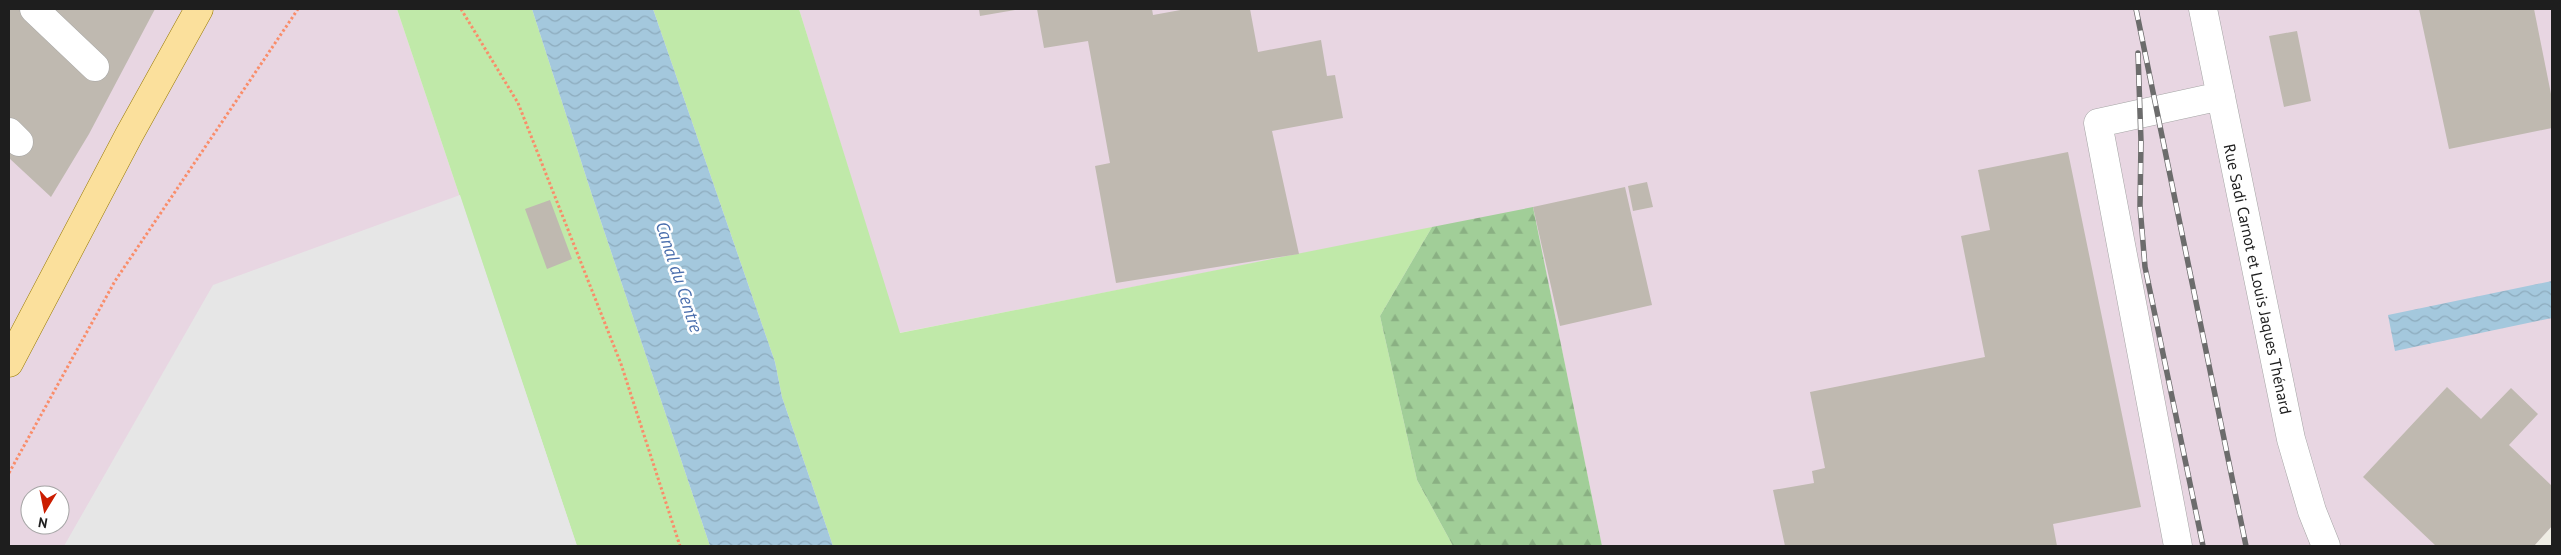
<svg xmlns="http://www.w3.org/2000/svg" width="2561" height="555" viewBox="0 0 2561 555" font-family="'PT Sans',sans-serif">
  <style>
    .industrial { fill: #e8d6e2; fill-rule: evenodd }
    .grass { fill: #c0e9a9 }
    .forest { fill: url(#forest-firs) }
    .parking { fill: #e6e6e6 }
    .water { fill: url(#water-waves) }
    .building { fill: #bfb9b0 }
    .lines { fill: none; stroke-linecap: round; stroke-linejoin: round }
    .minor-casing { stroke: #a5a5a5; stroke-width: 29 }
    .major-casing { stroke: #977a00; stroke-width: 29 }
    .path { stroke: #f98d6a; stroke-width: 3; stroke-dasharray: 2.5 2.5; stroke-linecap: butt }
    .minor { stroke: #fff; stroke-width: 28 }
    .major { stroke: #fbe09c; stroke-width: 28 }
    .rail-casing { stroke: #6c6c6c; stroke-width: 5.5 }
    .rail { stroke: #fff; stroke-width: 4; stroke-dasharray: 11; stroke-linecap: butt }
    .labels { text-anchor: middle; stroke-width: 5; stroke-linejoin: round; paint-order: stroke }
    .street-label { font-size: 16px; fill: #1e1e1e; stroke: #fff }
    .water-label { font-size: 18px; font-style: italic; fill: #4a6ead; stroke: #fff }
  </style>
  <defs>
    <pattern id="forest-firs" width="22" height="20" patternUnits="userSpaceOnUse" patternTransform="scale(1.25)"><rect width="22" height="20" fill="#a1ce98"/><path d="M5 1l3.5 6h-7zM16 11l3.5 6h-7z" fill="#8ab083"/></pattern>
    <pattern id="water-waves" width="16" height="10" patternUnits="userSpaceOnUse" patternTransform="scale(1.25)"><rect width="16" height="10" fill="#a4c8dd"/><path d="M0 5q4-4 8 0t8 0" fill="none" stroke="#8dabbd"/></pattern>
  </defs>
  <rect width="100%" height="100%" fill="#efede4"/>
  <path class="industrial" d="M9,9h388l180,537h-568zM30,495h30v30h-30z
    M799,9h1753v517l-18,20h-932l-69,-338 -634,125z"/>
  <path class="grass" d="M397,9h135l59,183 119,354h-133z
    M653,9h146l101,324 532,-106 -52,89 37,164 36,66h-620l-51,-149 -7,-35z"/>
  <path class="forest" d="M1533,207l69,339h-149l-36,-66 -37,-164 52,-89z"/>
  <path class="parking" d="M460,195l117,351h-513l149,-261z"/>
  <path class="water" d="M532,9h121l122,353 7,35 51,149h-123l-119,-354z
    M2552,281v37l-157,33 -7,-36z"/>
  <path class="building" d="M9,9h146l-66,125 -38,63 -42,-39z
    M979,9h36v1l-35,6z
    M1037,9h115l1,6 33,-6h64l8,43 63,-12 6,36 8,-1 8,43 -71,13 27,123 -183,29 -21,-117 15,-3 -22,-122 -44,7z
    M2419,9h115l18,90v29l-103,21z
    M2297,31l14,70 -27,6 -15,-71z
    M2068,152l73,355 -88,17 4,22h-272l-12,-56 41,-7 -2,-12 13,-3 -15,-76 175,-35 -24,-121 29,-6 -12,-60z
    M1647,182l6,25 -20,4 -5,-25z
    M1625,187l27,118 -92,21 -27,-119z
    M550,200l22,59 -25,10 -22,-60z
    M2447,387l34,32 30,-31 27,26 -29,31 43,41v40l-18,20h-98l-73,-69z"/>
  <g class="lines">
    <defs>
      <path id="minor" d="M34,9l61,58
        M2203,9l88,430 21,72 14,35
        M9,132l10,10
        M2178,546l-80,-423 123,-27"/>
      <path id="major" d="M9,363l120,-228 70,-126"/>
    </defs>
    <use href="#minor" class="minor-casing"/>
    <use href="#major" class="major-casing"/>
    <path class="path" d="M461,9l57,94 103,261 59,182
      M9,473l106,-192 183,-272"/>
    <use href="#minor" class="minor"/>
    <use href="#major" class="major"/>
    <defs>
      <path id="rail" d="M2136,9l110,537
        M2138,53l3,89 -1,64 5,61 58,279"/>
    </defs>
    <use href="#rail" class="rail-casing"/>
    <use href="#rail" class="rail"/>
  </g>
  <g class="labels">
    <g class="street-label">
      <text transform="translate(2258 279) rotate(78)" y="6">Rue Sadi Carnot et Louis Jaques Thénard</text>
    </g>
    <g class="water-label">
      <text transform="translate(679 277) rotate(72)" y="6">Canal du Centre</text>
    </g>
  </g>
  <rect width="2561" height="555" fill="none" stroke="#1e1e1e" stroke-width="20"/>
  <g transform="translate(45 510) rotate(190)"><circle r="24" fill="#ffffff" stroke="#a5a5a5"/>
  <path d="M0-4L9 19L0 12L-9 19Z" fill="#cb1d01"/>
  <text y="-8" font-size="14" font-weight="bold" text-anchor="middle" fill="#1e1e1e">N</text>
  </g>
</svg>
